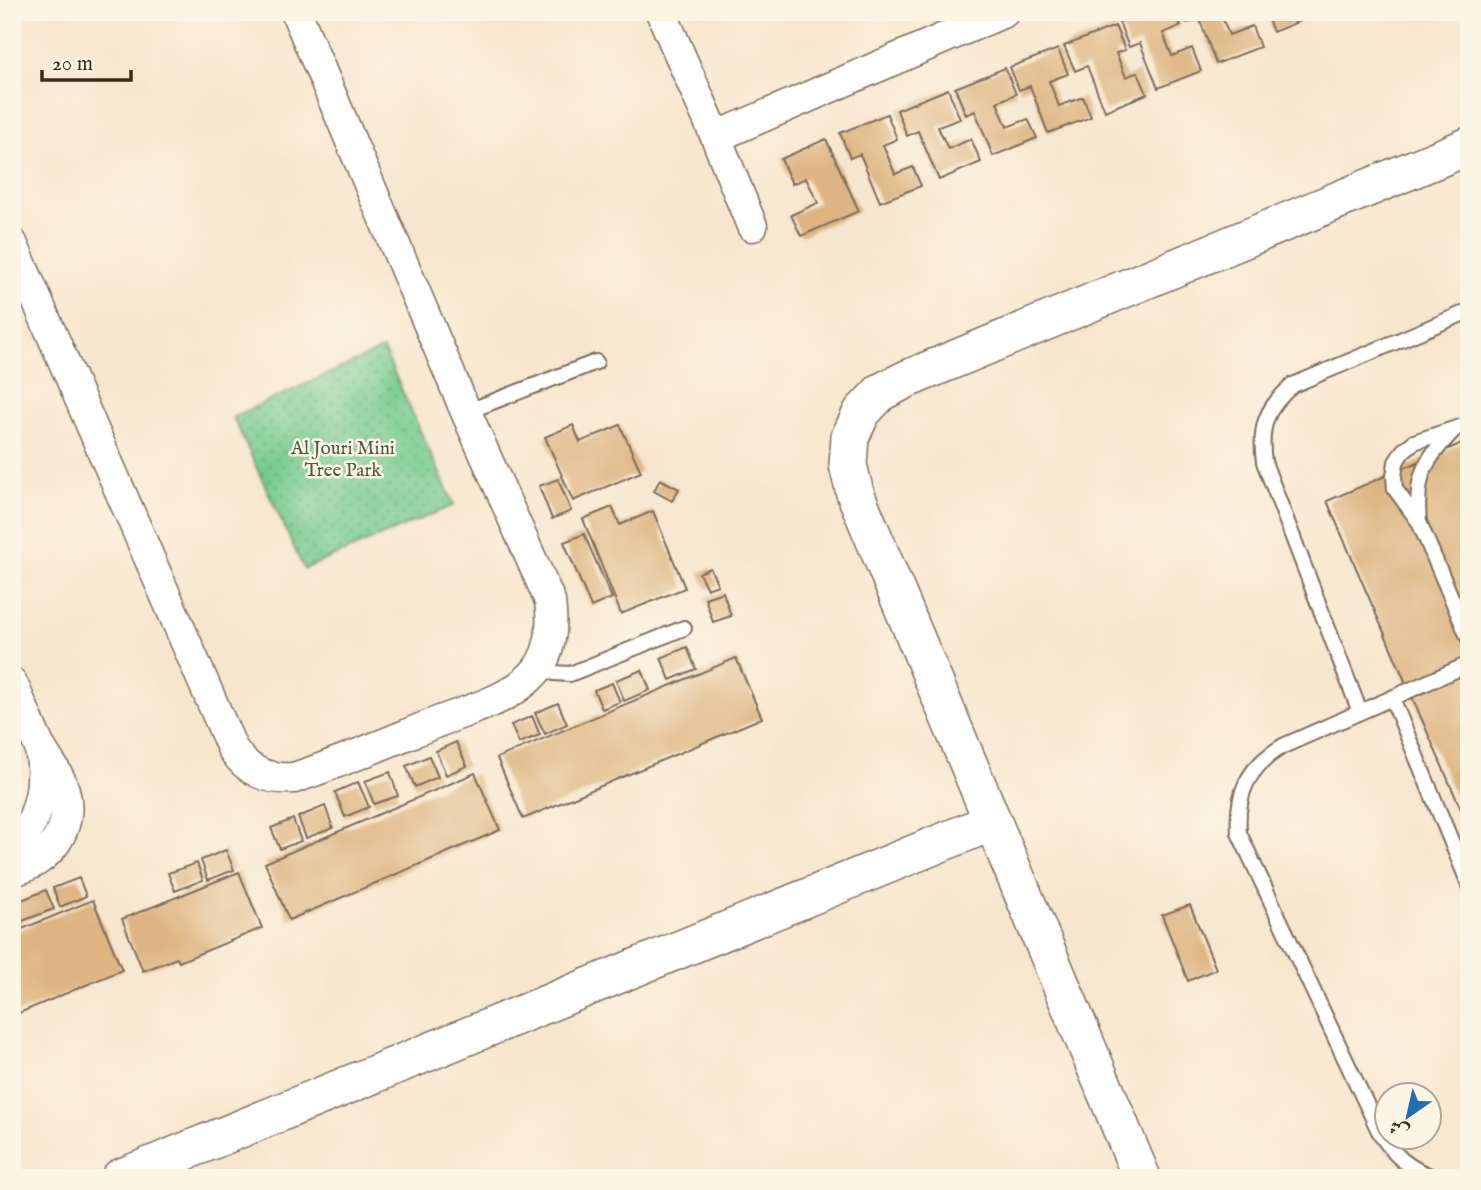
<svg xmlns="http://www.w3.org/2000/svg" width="1481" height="1190" viewBox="0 0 1481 1190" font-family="'IM FELL English',Amiri,serif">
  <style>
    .park { fill: url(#park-dots); stroke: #577a57; stroke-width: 2 }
    .building { fill: #deb582 }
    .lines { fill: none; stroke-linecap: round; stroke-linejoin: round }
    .service-casing { stroke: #7d6c5c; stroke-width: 18 }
    .minor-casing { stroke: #7d6c5c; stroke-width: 33 }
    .tertiary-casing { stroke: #7d6c5c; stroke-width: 40 }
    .service { stroke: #fff; stroke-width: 14 }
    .minor { stroke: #fff; stroke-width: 30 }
    .tertiary { stroke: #fff; stroke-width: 37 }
    .labels { text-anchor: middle; stroke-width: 5; stroke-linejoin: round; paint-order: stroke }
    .park-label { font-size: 19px; fill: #4c5a40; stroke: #fcf5e5 }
  </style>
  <defs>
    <pattern id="park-dots" width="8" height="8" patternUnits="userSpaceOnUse" patternTransform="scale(1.75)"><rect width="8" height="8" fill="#73ca90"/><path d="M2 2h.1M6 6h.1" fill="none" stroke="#60a475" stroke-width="1.8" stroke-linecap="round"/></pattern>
  </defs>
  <rect width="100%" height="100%" fill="#fcf5e5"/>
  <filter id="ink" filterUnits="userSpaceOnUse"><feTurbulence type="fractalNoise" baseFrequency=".0143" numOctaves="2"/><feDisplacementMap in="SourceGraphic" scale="14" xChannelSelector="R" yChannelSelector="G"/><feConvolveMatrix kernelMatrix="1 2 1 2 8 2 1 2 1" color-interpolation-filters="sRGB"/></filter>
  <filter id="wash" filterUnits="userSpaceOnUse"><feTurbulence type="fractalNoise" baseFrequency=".00686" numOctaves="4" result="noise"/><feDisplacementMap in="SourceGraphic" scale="28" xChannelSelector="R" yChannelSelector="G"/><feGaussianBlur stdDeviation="1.57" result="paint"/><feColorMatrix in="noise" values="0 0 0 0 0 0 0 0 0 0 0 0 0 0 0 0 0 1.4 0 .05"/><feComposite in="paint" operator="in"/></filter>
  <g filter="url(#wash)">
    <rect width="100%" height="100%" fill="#f7e6cf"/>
    <path class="park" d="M383,349l71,156 -150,64 -71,-152z"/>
    <g id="blocks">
      <path class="building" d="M1142,12h33l6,14 -18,7 9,23 20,-8 9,23 -43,17 -18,-45 -11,4 -10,-25z
        M1182,12h38l9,23 23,-9 8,21 -44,17 -17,-46 -12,5z
        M1265,12h29l4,10 -25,10z
        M1115,26l10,24 -9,3 10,24 12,-5 9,22 -42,17 -18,-45 -12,5 -11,-25z
        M1058,49l10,25 -19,7 10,25 24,-9 8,20 -43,16 -18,-47 -11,4 -9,-23z
        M1005,68l11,26 -19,8 10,25 21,-8 9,19 -44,18 -18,-45 -9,4 -11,-27z
        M948,89l12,30 -22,8 10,22 23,-10 10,23 -42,18 -21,-49 -11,5 -10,-26z
        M887,114l10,25 -14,6 12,29 18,-7 8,19 -41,16 -20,-48 -10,4 -10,-25z
        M826,139l33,72 -58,25 -10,-21 27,-12 -12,-25 -14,6 -11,-25z
        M573,425l7,17 40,-17 21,47 -68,29 -28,-64z
        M1469,440v388l-142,-327z
        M558,479l13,32 -19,8 -13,-33z
        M660,479l19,10 -7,12 -18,-10z
        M612,507l8,18 33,-14 32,77 -64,26 -38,-95z
        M584,534l28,64 -21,9 -27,-65z
        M710,568l8,17 -11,4 -8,-16z
        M723,592l8,24 -18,6 -8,-24z
        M687,647l9,22 -26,11 -9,-22z
        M736,658l26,60 -239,101 -26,-61z
        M642,670l8,20 -26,11 -8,-21z
        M612,683l8,19 -18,7 -8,-19z
        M558,703l9,21 -22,10 -10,-21z
        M532,716l8,19 -21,8 -8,-18z
        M456,742l11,24 -21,9 -10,-24z
        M429,756l9,21 -23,10 -9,-21z
        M390,772l8,24 -24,8 -9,-23z
        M475,773l25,57 -211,90 -24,-57z
        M358,782l11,25 -24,10 -10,-25z
        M325,806l8,22 -27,10 -8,-21z
        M293,819l8,22 -21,8 -9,-21z
        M226,850l8,20 -26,10 -7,-20z
        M197,863l6,17 -28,11 -7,-18z
        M239,872l23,56 -83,34 -2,-4 -34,13 -21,-52z
        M79,878l7,18 -26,11 -7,-19z
        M46,890l8,19 -42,16v-21z
        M93,900l29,70 -110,46v-83z
        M1190,905l26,64 -28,12 -26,-66z"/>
    </g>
  </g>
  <g filter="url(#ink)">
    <use href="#blocks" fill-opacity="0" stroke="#7d6c5c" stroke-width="2"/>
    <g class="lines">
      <defs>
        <path id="service" d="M466,412l130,-50
          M1469,424l-55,18 -11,9 -7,11 -2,14 1,13 24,33 50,117
          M1419,522c-4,-45 4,-60 35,-92
          M540,665l14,8 16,1 114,-46
          M1392,698l77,186
          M1360,712l-96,-250c-5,-36 2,-54 29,-77l176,-74
          M1437,1178c-28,-8 -44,-23 -58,-47l-140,-298c-3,-41 9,-66 44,-87l186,-82"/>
        <path id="minor" d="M661,12l55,125 36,89
          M716,137l288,-125
          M12,243l220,505c15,23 34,32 62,30 48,-16 94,-36 141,-55 30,-12 68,-21 92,-43 24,-20 27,-50 23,-79l-84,-189 -170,-400
          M12,683c9,20 17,40 26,60 8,16 21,29 26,47 11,38 -15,73 -52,81
          M12,851c26,-29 35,-64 28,-102"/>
        <path id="tertiary" d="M120,1178l872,-356
          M1142,1178l-287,-685 -7,-28 2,-28 12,-25 19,-20 26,-13 562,-233"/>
      </defs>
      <use href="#service" class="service-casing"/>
      <use href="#minor" class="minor-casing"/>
      <use href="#tertiary" class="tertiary-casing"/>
      <use href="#service" class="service"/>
      <use href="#minor" class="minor"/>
      <use href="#tertiary" class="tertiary"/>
    </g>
  </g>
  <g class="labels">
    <g class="park-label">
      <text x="343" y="454">Al Jouri Mini<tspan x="343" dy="22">Tree Park</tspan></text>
    </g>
  </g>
  <rect width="1481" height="1190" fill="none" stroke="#fcf5e5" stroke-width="42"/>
  <g transform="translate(1408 1116) rotate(214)"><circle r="33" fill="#fcf5e5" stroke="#afa495" stroke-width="2"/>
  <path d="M0-5L12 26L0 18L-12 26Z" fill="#1f6fb2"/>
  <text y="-10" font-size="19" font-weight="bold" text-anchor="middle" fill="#3b2a1e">ش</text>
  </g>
  <path d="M42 70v10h89v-10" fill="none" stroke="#3b2a1e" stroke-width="3.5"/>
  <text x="52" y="70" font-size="21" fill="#3b2a1e" stroke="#fcf5e5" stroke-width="5" paint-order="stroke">20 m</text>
</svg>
